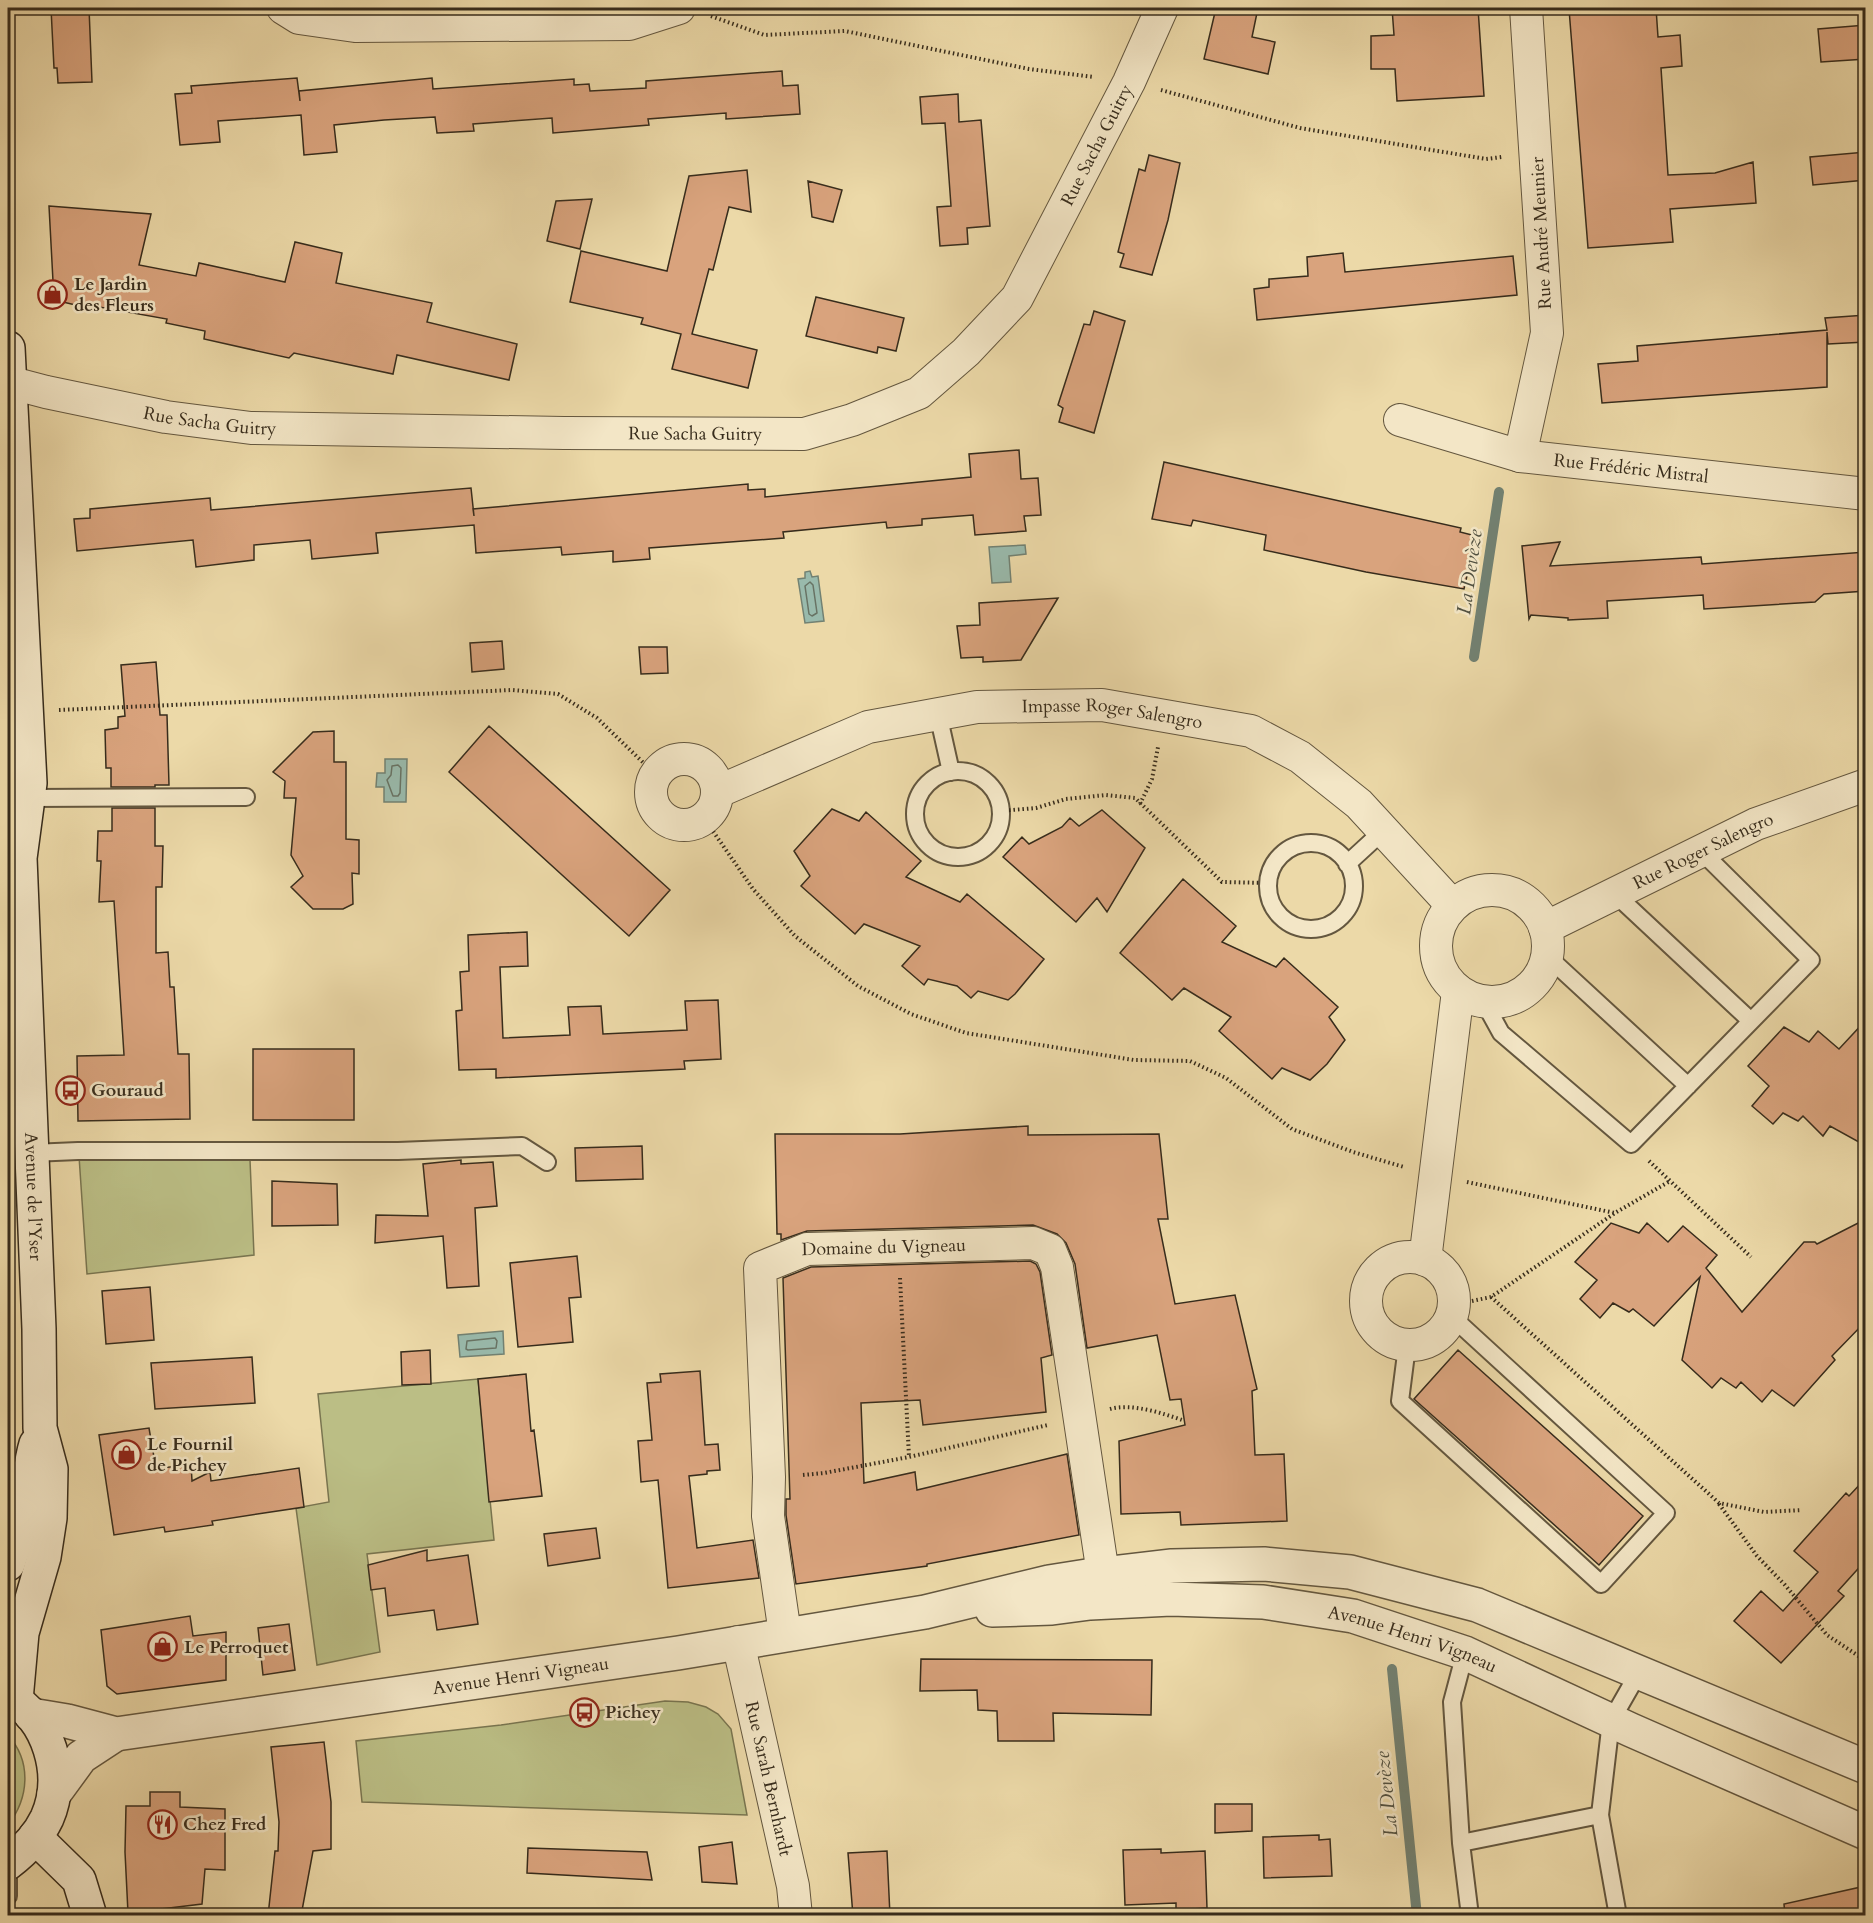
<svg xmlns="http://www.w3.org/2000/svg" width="1873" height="1923" viewBox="0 0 1873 1923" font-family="Cardo,serif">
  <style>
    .green { fill: #bbbe85; stroke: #797550; stroke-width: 1.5 }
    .water { fill: #99baac; stroke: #728172; stroke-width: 1.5 }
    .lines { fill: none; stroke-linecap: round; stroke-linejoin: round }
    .shore { stroke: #687364; stroke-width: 1.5 }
    .stream { stroke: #728172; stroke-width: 10 }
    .building { fill: #d9a37d; stroke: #372c1c; stroke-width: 1.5 }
    .service-casing { stroke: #64573f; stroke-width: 20 }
    .minor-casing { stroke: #64573f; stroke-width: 34 }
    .tertiary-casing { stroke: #64573f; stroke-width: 36 }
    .secondary-casing { stroke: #372c1c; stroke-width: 36 }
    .path { stroke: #372c1c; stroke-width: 4; stroke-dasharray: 1.5 3; stroke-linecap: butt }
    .service { stroke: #f3e6c6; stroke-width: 16 }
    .minor { stroke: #f3e6c6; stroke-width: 32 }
    .tertiary { stroke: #f3e6c6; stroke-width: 33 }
    .secondary { stroke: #f3e6c6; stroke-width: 33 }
    .labels { text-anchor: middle; stroke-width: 5; stroke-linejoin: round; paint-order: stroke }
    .street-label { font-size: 18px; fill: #372c1c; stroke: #f3e6c6 }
    .poi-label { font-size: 18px; font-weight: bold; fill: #372c1c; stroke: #f3e6c6; text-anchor: start }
    .water-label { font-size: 20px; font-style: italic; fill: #505040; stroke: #f3e6c6 }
  </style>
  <rect width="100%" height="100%" fill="#ecd9a8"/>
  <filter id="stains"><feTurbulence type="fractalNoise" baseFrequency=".00333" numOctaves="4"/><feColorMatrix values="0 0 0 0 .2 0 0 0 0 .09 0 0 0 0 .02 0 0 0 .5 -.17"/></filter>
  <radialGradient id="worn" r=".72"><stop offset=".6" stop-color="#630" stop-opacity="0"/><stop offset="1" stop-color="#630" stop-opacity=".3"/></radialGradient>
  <path class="green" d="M79,1156l171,4 4,95 -167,19z
    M478,1379l16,161 -127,14 13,98 -63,13 -21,-157 33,-6 -11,-108z
    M665,1701l23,1 18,5 12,7 13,15 16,86 -385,-13 -6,-61 145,-16z
    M8,1735c24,27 21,63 0,90z"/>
  <path class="water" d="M1025,545l1,9 -17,2 2,26 -19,1 -3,-36z
    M810,571l2,6 6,-1 6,45 -19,2 -7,-44 7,-1v-6z
    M385,759h22l-1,43h-22v-15h-8l1,-14h8z
    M503,1331l1,23 -44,3 -2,-22z"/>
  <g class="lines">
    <path class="shore" d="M810,582l3,3 4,28 -5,3 -3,-2 -4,-28z
      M398,765l3,3 -1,25 -2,3h-5l-6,-16 4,-5 1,-9z
      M495,1338l2,3 -1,7 -28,2 -2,-1 1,-8z"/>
    <path class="stream" d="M1474,657l25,-165
      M1392,1669l25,247"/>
  </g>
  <path class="building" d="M51,8h38l3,74 -34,1 -1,-15h-3z
    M1216,8h42l-6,29 23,5 -7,32 -64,-15z
    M1392,8h86l6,88 -87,5 -2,-32h-24v-33l23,-1z
    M1587,8h69l2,29 22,-2 2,31 -21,2 7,107 47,-2 38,-11 3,41 -86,6 3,33 -85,6 -19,-239z
    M1866,25v34l-45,3 -3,-33z
    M782,71l1,15 15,-1 2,29 -74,5v-6l-78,6 1,6 -96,8 -1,-15 -79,6 1,7 -37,2 -2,-16 -51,3 -50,5 3,27 -33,3 -3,-40 -83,6 2,21 -40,3 -5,-51 17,-1 -1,-7 106,-8 3,23 -1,-10 133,-13 1,11 141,-10v6l15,-1 1,7 56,-3v-7z
    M958,94l1,28 22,-2 9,106 -23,2 1,16 -28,2 -3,-39 14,-1 -6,-83 -23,1 -2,-27z
    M1866,152v28l-53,5 -3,-28z
    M1149,155l31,8 -12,57 -16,55 -32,-8 4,-13 -6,-2 21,-83 6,2z
    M747,170l4,42 -22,-5 -16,63 -4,-1 -17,65 65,16 -9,38 -76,-19 9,-35 -40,-10 2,-6 -73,-16 11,-51 86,20 22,-95z
    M808,181l34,9 -9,32 -21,-5z
    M592,199l-12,50 -33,-8 9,-40z
    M49,206l102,8 -12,51 57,11 3,-13 86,19 10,-40 47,11 -6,30 96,20 -5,19 90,22 -8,36 -112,-25 -4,19 -99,-21 -5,5 -85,-19 1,-8 -39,-8 1,-4 -73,-13 -1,3 -39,-9z
    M1343,253l2,19 168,-16 4,39 -260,25 -3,-31 15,-2v-8l39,-3 -1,-19z
    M816,297l88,21 -8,33 -18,-4 -1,6 -71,-17z
    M1094,311l31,10 -31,112 -35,-11 4,-14 -5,-3 26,-81 6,1z
    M1866,315v27l-38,2 -1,-12v55l-225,16 -4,-39 40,-3 -1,-15 190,-16 -2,-12z
    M1019,450l2,29 17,-1 3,37 -17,1 2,15 -51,4 -2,-20 -51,4v6l-35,3 -1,-6 -103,10 1,6 -135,10 1,11 -37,3v-11l-51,4 -1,-8 -85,6 -2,-28 -98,8 2,20 -66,6 -2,-19 -56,5v15l-58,7 -3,-27 -116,11 -3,-32 16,-1v-9l120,-11 1,12 260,-22 3,28 -1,-7 275,-25v6l17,-1v8l206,-20 -2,-23z
    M1164,462l297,66 -1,4 16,4 -12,53 -98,-17 -102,-22 2,-15 -73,-15 -2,6 -39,-7z
    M1560,542l-10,24 151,-9 1,7 164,-12v39l-42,3 -9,8 -111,7 -1,-14 -96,6 1,17 -40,2v-2l-37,-3 -2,4 -7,-73z
    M1058,598l-37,62 -38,2v-5l-22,1 -4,-32 23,-1 -1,-22z
    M502,641l2,28 -32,3 -2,-29z
    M639,647h28l1,26 -27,1z
    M156,662l4,53h7l2,70h-14v2h-44v-19h-5l-1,-38 13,-2v-11l7,-1 -4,-51z
    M489,726l181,164 -41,46 -180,-164z
    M334,731v31h12v77l13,1v34l-7,-1 1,31 -10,5h-30l-22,-22 12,-11 -12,-21 5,-57h-12l1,-17 -12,-9 40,-40z
    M112,808h43v38h8l-1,41h-6v66l12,-1 2,35h4l4,67h11l1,65 -112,2 -1,-65 47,-1 -10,-154 -15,1 2,-41h-4l1,-30h14z
    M832,809l27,12 7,-9 55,49 -15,16 54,25 7,-8 77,65 -29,35 -7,6 -30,-9 -7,7 -14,-12 -29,-7 -4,6 -22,-19 18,-20 -56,-22 -9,10 -54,-48 9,-10 -16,-25z
    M1102,810l43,38 -38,64 -10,-14 -21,24 -73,-65 19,-20 7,7 33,-17 8,-9 9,8z
    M1183,879l53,47 -14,16 54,25 8,-9 54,49 -9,10 16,23 -18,24 -17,16 -28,-12 -10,11 -53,-48 12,-14 -47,-29 -12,12 -52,-47z
    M527,932l1,34 -28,1 3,71 67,-3 -2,-28 33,-1 2,28 84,-4 -2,-29 33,-1 3,59 -37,2 1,8 -189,9v-9l-37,1 -3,-59 6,-1 -2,-38 9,-1 -1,-36z
    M1866,1020v126l-36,-20 -7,10 -20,-20 -5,5 -15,-8 -10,11 -21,-18 17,-20 -21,-20 36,-39 25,15 9,-11 21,18z
    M253,1049h101v71h-101z
    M1028,1126v9l131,-1 9,85h-10l17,85 60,-9 22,94 -5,2 3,64 29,-1 3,67 -106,4 -1,-13 -59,2 -2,-73 66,-16 -4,-26 -11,1 -13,-65 -70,13 -12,-84 -9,-21 -9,-9 -24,-9 -226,6 -26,9v-6h-4l-2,-100h125z
    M642,1146l1,33 -67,2 -1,-33z
    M461,1160v4l32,-2 4,44 -22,2 4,78 -32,2 -4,-52 -68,7 1,-28 52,1 -5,-52z
    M272,1181l65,3 1,41 -66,1z
    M1866,1219v102l-34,35 3,4 -41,46 -22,-16 -10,12 -21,-20 -5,6 -15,-10 -9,10 -30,-28 18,-83 -46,49 -21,-17 -4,3 -16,-9 -13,15 -20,-19 17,-19 -22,-18 36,-39 28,10 8,-10 21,19 15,-16 34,29 -11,13 36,44 62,-70h11l2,2z
    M577,1256l4,41 -12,1 4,44 -55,5 -8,-84z
    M1030,1261l6,3 4,8 12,83 -11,3 5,54 -123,13 -3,-25 -59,3 3,80 51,-11 2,18 150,-36 12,81 -152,29v2l-131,18 -10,-69v-16h4l-7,-221 28,-11z
    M150,1287l4,53 -48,4 -4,-53z
    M430,1350l1,34 -29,1 -1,-33z
    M1458,1350l185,166 -44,49 -185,-166z
    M252,1357l3,46 -100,6 -4,-46z
    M700,1371l5,74 13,-1 2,26 -13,1v3l-18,2 8,72 56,-8 6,38 -91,10 -10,-108 -17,2 -3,-41 14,-1 -5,-57 14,-1 -1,-8z
    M526,1374l5,57 3,-1 8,66 -53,6 -11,-123z
    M149,1428l7,41 35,-5 1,17 18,-9 1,9 88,-13 5,39 -92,14 1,4 -48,7 -1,-5 -50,8 -15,-100z
    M1866,1478v82l-28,31 6,5 -63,67 -47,-42 27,-30 22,20 35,-39 -24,-21 52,-58 3,3z
    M596,1528l4,30 -52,8 -4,-32z
    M427,1550v11l41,-6 10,69 -41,6 -3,-20 -46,6 -3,-28 -14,2 -3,-25z
    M190,1616l3,20 33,-4v48l-109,14 -10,-8 -6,-56z
    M289,1624l6,46 -32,5 -5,-47z
    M921,1659l231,1 -1,55 -98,-2 1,28h-56l-1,-30 -19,-1 -1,-20 -57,1z
    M324,1742l7,60v47l-18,2 -12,65h-33l7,-65h3l1,-29 -8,-75z
    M150,1792h30v15l45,2v61l-20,-1 -3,35 -74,9 -3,-61 1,-46h24z
    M1215,1804h37v27l-37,2z
    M1319,1835v5l11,-1 2,37 -68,2 -1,-41z
    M732,1842l5,42 -35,-2 -3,-35z
    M528,1848l119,4 5,28 -125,-7z
    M1161,1849v4l44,-2 2,57 -31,2v-7l-51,2 -2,-55z
    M887,1851l3,65h-37l-5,-63z
    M1861,1887l5,29h-81l-1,-12z"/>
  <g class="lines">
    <defs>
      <path id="service" d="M938,714l13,58
        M915 814a43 43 0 1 1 86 0a43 43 0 1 1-86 0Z
        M28,798l218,-1
        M1268 886a43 43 0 1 1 86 0a43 43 0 1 1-86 0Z
        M1347,864l37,-34
        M1615,894l136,127
        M1547,956l141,130
        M1484,1002l17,31 130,111 180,-184 -110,-109
        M32,1153l46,-2h320l124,-5 25,16
        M1407,1346l-7,55 201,183 65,-71 -215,-197
        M1465,1653l-13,49 9,141 9,73
        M1461,1843l139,-28
        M8,1896v-33
        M1618,1916l-18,-101 11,-94 28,-49"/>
      <g id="minor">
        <path d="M283,8l16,10 56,8 274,-2 50,-16"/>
        <path id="s1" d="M8,382l38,10 120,25 85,11 313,5 240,1 48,-14 67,-27 47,-41 51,-54 112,-216 33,-74"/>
        <path id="s2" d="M1400,420l120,36 346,38"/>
        <path d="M1520,456l27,-123 -21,-325"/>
        <circle cx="684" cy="792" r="33"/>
        <path id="s3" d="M717,792l151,-65 109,-20 125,-2 149,26 49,26 59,47 93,101"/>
        <circle cx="1492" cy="946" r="56"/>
        <path id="s4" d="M1545,928l211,-104 110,-39"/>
        <circle cx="1410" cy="1301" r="44"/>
        <path d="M1425,1260l33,-269"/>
        <path id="s5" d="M785,1634l-17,-118 1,-39 -9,-209 47,-19 226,-6 17,7 7,17 46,307"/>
        <path id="s6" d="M738,1642l55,244 3,30"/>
      </g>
      <g id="tertiary">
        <path id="s7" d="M992,1610l60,-2 38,-5 81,-4 92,3 90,14 112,37 166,77 235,103"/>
        <path id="s8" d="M31,1715l36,6 49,13 562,-81 247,-41 124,-30 38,-6 85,-10 92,-2 86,8 127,33 389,162"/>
        <path d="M54,1794l27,-37 35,-23"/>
      </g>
      <g id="secondary">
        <path id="s9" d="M8,348l22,435 -10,75 19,471 1,99 11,41 -1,49 -6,39 -22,76 -6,67"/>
        <path d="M8,1564c7,-21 14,-42 18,-64 4,-19 4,-37 10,-56"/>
        <path d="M8,1696c41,22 58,79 39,122 -9,19 -23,33 -39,45"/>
        <path d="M35,1837l44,43 11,36"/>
      </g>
    </defs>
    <use href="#service" class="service-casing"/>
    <use href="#minor" class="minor-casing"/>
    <use href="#tertiary" class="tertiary-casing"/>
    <use href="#secondary" class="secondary-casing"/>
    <path class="path" d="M711,16l53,19 81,-4 184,38 65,8
      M1161,90l139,38 186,31 16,-2
      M59,710l453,-20 46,4 39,24 58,56
      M1140,804l12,-25 6,-32
      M1000,811l36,-3 30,-9 40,-4 29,3 87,84 46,1
      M708,824l45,65 42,47 63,50 53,28 55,19 168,27 56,1 36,17 66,51 61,23 51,15
      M1649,1161l102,96
      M1467,1182l148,31 55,-32
      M900,1278l9,179
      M1491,1297l228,206 45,9 38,-2
      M1472,1301l19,-4 124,-84
      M1110,1409c22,-6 52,4 72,11
      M803,1475l21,-2 85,-16 139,-32
      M1719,1504l38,52 28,29 42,50 39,26"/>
    <use href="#service" class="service"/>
    <use href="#minor" class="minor"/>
    <use href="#tertiary" class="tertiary"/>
    <use href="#secondary" class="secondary"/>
  </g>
  <defs>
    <symbol id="shop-ring" viewBox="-11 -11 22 22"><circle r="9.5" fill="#f3e6c6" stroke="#8f2418" stroke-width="1.5"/><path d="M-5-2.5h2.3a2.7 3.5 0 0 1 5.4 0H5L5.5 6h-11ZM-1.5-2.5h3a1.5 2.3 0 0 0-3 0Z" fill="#8f2418"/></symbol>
    <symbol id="bus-ring" viewBox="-11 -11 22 22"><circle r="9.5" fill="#f3e6c6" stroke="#8f2418" stroke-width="1.5"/><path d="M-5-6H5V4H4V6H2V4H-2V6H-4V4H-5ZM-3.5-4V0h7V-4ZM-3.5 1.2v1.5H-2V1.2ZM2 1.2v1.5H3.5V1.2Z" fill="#8f2418"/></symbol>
    <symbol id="restaurant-ring" viewBox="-11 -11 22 22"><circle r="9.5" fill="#f3e6c6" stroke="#8f2418" stroke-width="1.5"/><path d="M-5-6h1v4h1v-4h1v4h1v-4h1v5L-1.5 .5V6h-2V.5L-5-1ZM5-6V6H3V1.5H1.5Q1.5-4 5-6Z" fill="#8f2418"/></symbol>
  </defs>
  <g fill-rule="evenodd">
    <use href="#shop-ring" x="36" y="278" width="33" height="33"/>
    <use href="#bus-ring" x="54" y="1074" width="33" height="33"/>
    <use href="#shop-ring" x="110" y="1438" width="33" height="33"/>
    <use href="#shop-ring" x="146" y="1630" width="33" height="33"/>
    <use href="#bus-ring" x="568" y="1696" width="33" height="33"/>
    <use href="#restaurant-ring" x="146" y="1808" width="33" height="33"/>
  </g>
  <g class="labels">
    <g class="street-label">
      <text dy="6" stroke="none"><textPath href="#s1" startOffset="1232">Rue Sacha Guitry</textPath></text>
      <text transform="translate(1541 233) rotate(-93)" y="6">Rue André Meunier</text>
      <text dy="6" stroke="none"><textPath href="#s1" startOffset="206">Rue Sacha Guitry</textPath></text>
      <text dy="6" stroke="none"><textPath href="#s1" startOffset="692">Rue Sacha Guitry</textPath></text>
      <text dy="6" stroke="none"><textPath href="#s2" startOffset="237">Rue Frédéric Mistral</textPath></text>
      <text dy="6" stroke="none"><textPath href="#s3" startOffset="411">Impasse Roger Salengro</textPath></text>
      <text dy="6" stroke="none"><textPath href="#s4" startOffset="176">Rue Roger Salengro</textPath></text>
      <text dy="6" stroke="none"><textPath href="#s9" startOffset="850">Avenue de l'Yser</textPath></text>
      <text dy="6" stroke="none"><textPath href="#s5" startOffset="495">Domaine du Vigneau</textPath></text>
      <text dy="6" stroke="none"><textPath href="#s7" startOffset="426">Avenue Henri Vigneau</textPath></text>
      <text dy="6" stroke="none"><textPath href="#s8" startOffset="496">Avenue Henri Vigneau</textPath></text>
      <text dy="6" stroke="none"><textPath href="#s6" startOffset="140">Rue Sarah Bernhardt</textPath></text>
    </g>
    <g class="poi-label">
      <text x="74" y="290">Le Jardin<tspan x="74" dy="21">des Fleurs</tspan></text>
      <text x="91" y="1096">Gouraud</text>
      <text x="147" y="1450">Le Fournil<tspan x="147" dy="21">de Pichey</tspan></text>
      <text x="184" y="1653">Le Perroquet</text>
      <text x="605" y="1718">Pichey</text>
      <text x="183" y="1830">Chez Fred</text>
    </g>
    <g class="water-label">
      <text transform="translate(1469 572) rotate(-82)" y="7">La Devèze</text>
      <text transform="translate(1386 1794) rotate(-96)" y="7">La Devèze</text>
    </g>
  </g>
  <rect width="1873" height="1923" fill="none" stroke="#ecd9a8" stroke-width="30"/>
  <rect x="9" y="9" width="1855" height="1905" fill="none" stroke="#372c1c" stroke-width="3"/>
  <rect x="15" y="15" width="1843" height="1893" fill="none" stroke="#372c1c" stroke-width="1.5"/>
  <rect width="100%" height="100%" filter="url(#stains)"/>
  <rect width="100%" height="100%" fill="url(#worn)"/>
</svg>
